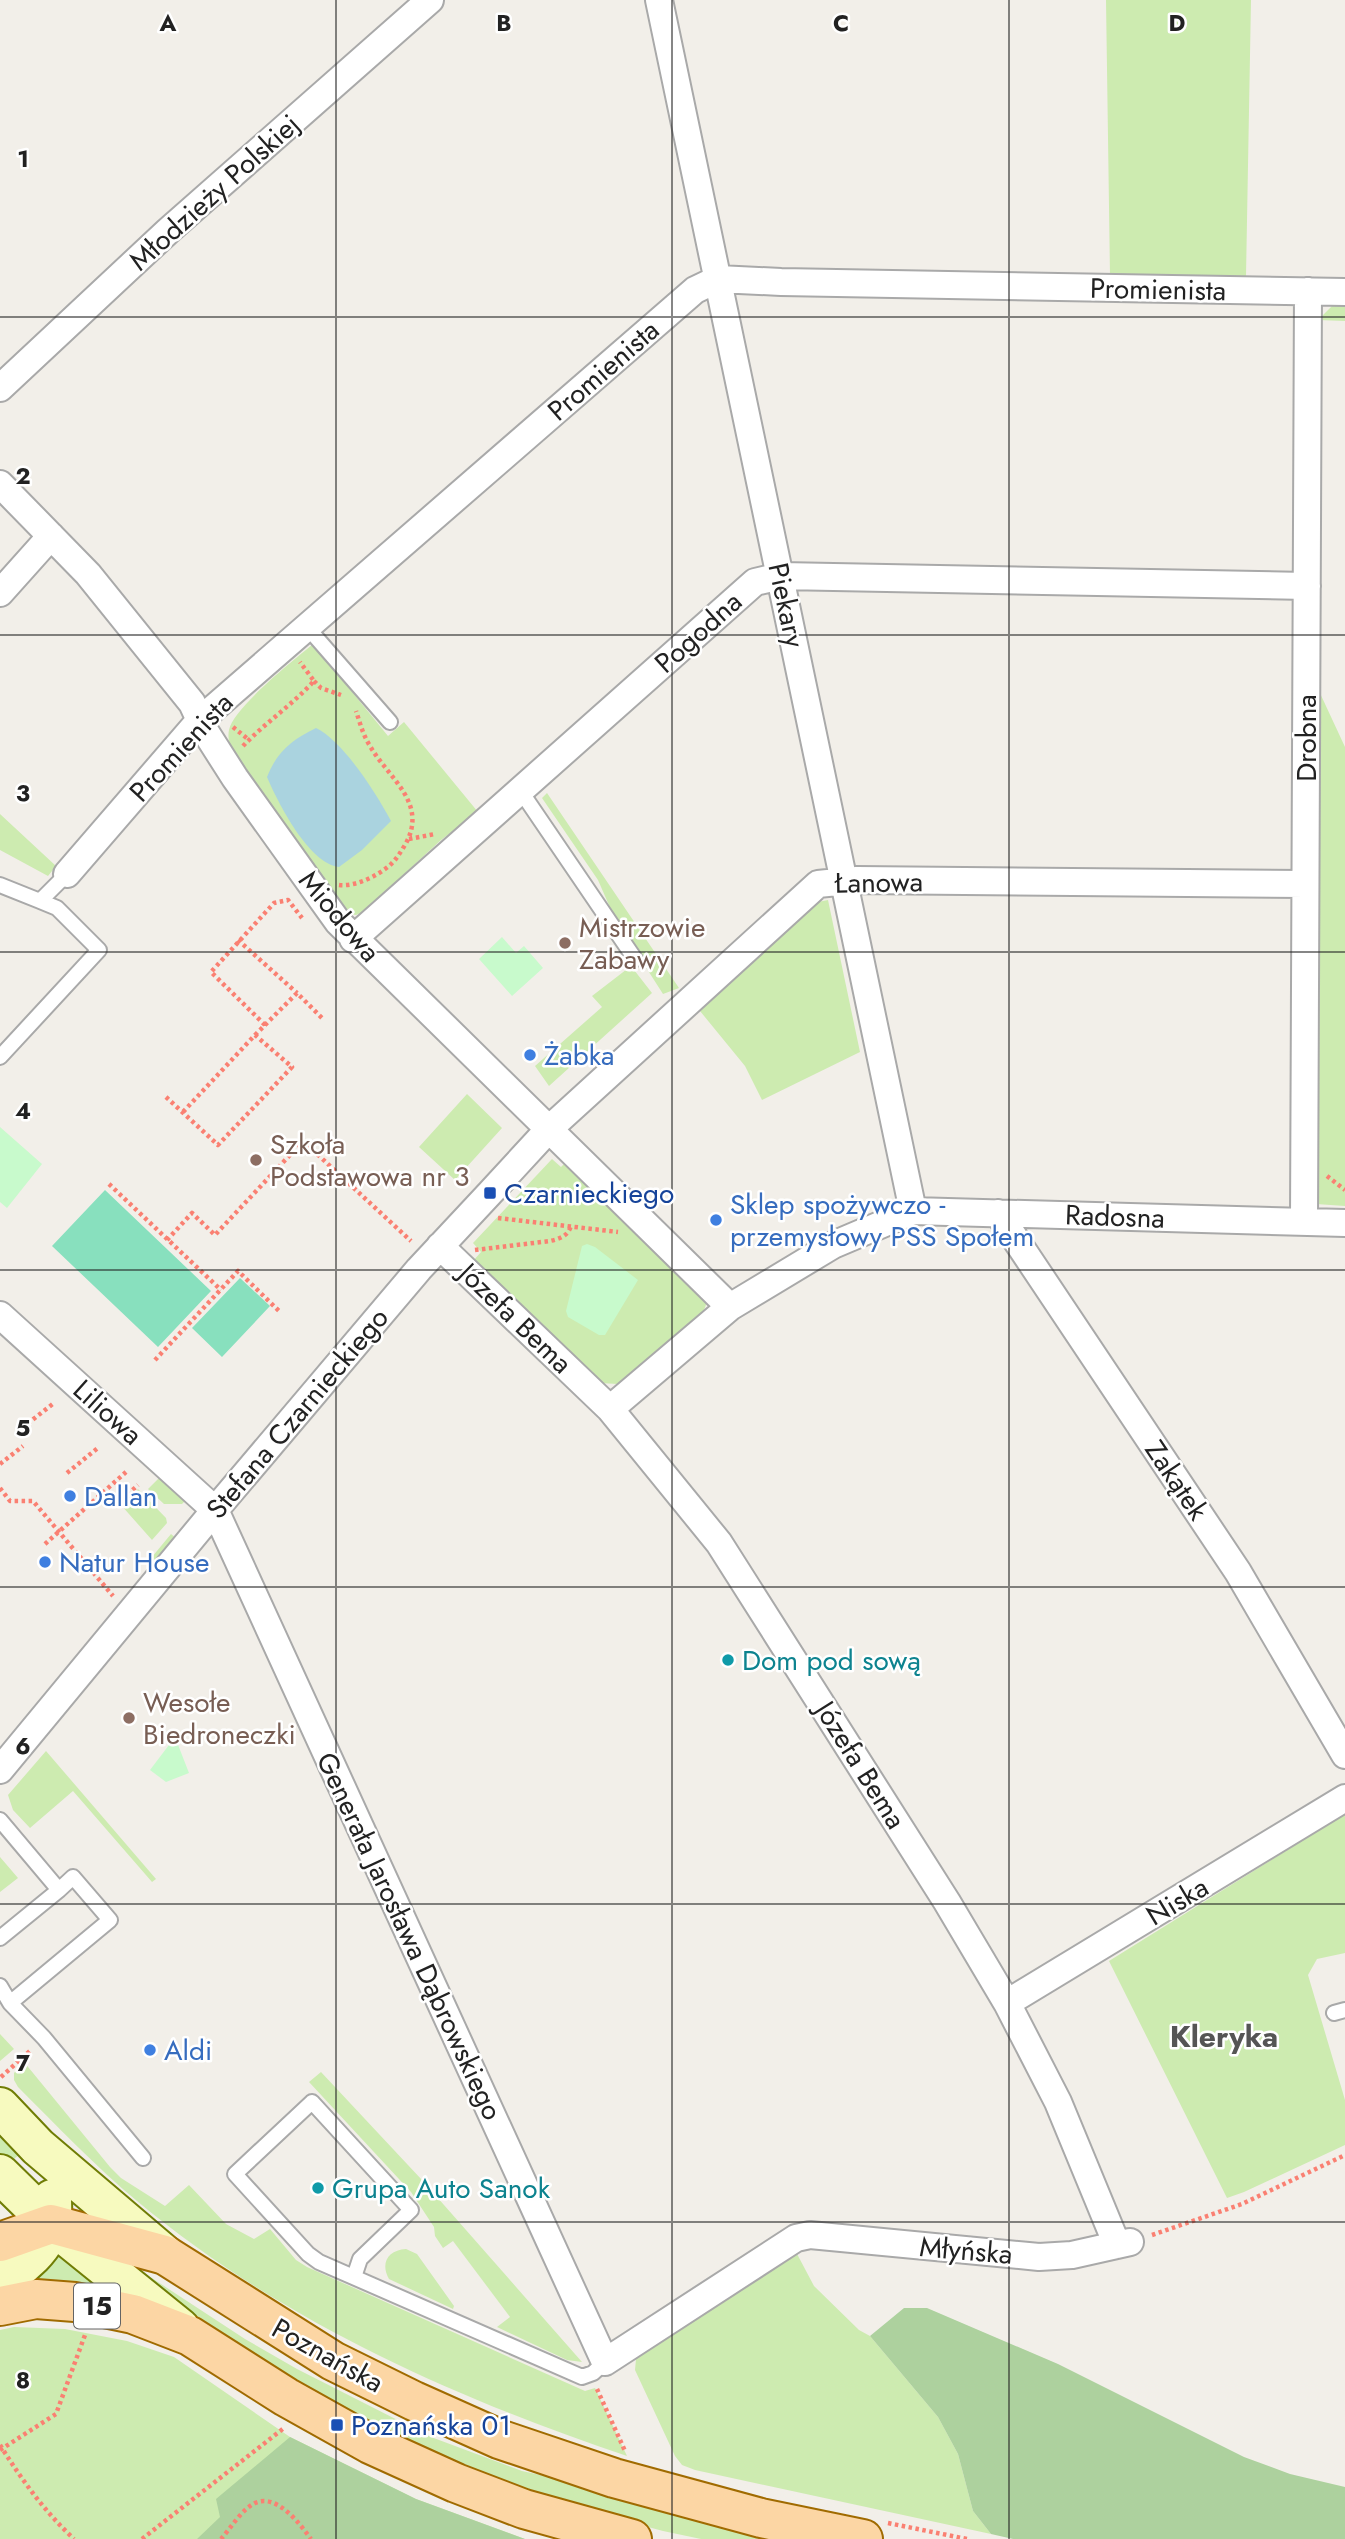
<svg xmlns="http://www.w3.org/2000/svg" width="1345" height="2539" viewBox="0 0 1345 2539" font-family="Jost,sans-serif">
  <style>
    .grass { fill: #cdebb0 }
    .forest { fill: #add19e }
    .park { fill: #c8facc }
    .pitch { fill: #88e0be }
    .water { fill: #aad3df }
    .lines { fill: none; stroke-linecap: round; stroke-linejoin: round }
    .lane-casing { stroke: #a9a9a9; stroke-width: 18 }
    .street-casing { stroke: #a9a9a9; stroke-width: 30 }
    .secondary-casing { stroke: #707d05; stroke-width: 42 }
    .primary-casing { stroke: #a06b00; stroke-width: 42 }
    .path { stroke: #fa8072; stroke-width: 4.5; stroke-dasharray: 3.5 3.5; stroke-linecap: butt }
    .lane { stroke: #fff; stroke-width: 14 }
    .street { stroke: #fff; stroke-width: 26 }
    .secondary { stroke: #f7fabf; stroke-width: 38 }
    .primary { stroke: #fcd6a4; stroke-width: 38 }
    .grid { fill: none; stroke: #222; stroke-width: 2; stroke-opacity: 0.55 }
    .education-dot { fill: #8d6e63; stroke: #fff; stroke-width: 2.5 }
    .shop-dot { fill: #3f7fe0; stroke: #fff; stroke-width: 2.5 }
    .transit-dot { fill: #1a4fb4; stroke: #fff; stroke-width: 2.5 }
    .culture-dot { fill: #0f9aa8; stroke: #fff; stroke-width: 2.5 }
    .labels { text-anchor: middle; stroke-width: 5; stroke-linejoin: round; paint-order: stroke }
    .shield { fill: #fff; stroke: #646464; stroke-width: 2 }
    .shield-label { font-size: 26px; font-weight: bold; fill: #222 }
    .street-label { font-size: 28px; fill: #222; stroke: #fff }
    .education-label { font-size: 28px; fill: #785e54; stroke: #fff; text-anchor: start }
    .shop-label { font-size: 28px; fill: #366cbe; stroke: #fff; text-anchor: start }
    .transit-label { font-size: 28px; fill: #164399; stroke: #fff; text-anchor: start }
    .culture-label { font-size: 28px; fill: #0d838f; stroke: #fff; text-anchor: start }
    .neighbourhood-label { font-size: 30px; font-weight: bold; fill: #555; stroke: #fff }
    .grid-label { font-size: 23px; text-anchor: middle; font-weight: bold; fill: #222; stroke: #fff; stroke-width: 5; stroke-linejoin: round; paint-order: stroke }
  </style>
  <rect width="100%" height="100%" fill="#f2efe9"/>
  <path class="grass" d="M1106,0h145l-5,276 -136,-1z
    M1345,304v17l-27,-1 14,-14z
    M313,644l75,92 16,-14 74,90 -37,28 -78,72 -7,3 -12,-2 -111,-156c-2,-8 -6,-18 -4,-27 4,-22 65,-70 84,-86z
    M1319,691l26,56v459l-29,-2z
    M547,793l132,195 -16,6 -48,-75 -17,-39 -56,-82z
    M0,814l56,52 -8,10 -48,-26z
    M828,900l32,152 -98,48 -17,-34 -45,-55 118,-109z
    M631,966l21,27 -103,93 -14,-20 67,-59 -10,-11z
    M467,1094l35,34 -47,52 -36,-33z
    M552,1159l9,8 4,-4 142,139 -3,8 -7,10 -69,58 -10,6 -19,-1 -126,-122 8,-9 -8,-9z
    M161,1476l25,24 -4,4h-18l-16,-15z
    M138,1489l28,29 1,5 -15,17 -31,-35z
    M171,1534l6,5 -24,29 -6,-5z
    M46,1751l110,128 -4,3 -79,-91 -43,37 -17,-18 -5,-15z
    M1345,1814v139l-28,6 -9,16 37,125v45l-101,47 -17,6 -118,-237z
    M0,1857l18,21 -18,14z
    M0,2034l14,15 -14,12z
    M24,2062l86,105 11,11 44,28 24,-21 37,39 28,15 16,-10 26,31 11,7 278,124 10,-3 32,68c-175,-59 -347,-136 -490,-255 -42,-35 -80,-75 -119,-114l-4,-7v-7z
    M321,2072l101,108 160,182 -15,-2 -70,-33 13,-10 -57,-76 -10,7 -8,-12 -1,-9 -23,-35 -102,-110z
    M0,2128l20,26 -12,10 -8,-8z
    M106,2248l139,91 52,30 134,68 91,34 92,20 188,48h-101l-38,-8 -93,-25 -56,-19 -113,-45 -173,-96z
    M59,2249l66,55 -96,-19z
    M406,2249l11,5 37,52 -1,3 -64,-30c-9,-16 -1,-29 17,-30z
    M796,2252l18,34 45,44 11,6 68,81 20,37 15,57 18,23 -296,-64 -13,-5 -7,-9 -40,-86 1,-11 7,-9z
    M14,2327l51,2 62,12 47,16 116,80 126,62 109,40h-525v-209z"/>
  <path class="forest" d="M904,2308h23l131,56 186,93 46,17 55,13v52h-332l-22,-5 -18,-23 -15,-57 -20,-37 -68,-81z
    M290,2437l126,62 109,40h-328l23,-22 -4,-18z"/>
  <path class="park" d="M502,937l14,16 8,-7 19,22 -31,28 -33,-37z
    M0,1127l42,37 -35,44 -7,-6z
    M587,1244l8,3 43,33 -33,55h-6l-31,-18 -2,-6 16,-65z
    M175,1737l14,36 -23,9 -16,-12z"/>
  <path class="pitch" d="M105,1190l106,101 -53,56 -106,-101z
    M240,1278l30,28 -48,51 -30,-29z"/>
  <path class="water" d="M316,728c27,13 60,65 75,93l-29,29 -23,17c-30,-3 -61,-64 -72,-90 10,-25 24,-37 49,-49z"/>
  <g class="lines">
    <defs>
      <path id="lane" d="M307,627l83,95
        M520,790l115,169
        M0,885l40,16 27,-27
        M0,1057l99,-107 -42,-42 -17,-7
        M0,1820l59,70 14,-13 37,43 -100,83 34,35 99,120
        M0,1938l59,-48
        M0,1986l10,17
        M1334,2013l11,-3
        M354,2277l6,-18 51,-49 -99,-108 -77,72 73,80 11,8 263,115 11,-4 12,-11"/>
      <path id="street" d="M659,0l254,1211
        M0,388l168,-157 262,-231
        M0,484l88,90 104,129 13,28 30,47 103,144 392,385
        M0,593l51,-57
        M67,874l133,-154 495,-430 23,-11 63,3 564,10
        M353,939l402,-357 26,-6 526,10
        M998,1213l240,359 107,183
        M1304,1221l4,-930
        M440,1246l170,163 109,134 228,359 60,101 51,99 59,143
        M0,1315l215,195 390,852 191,-124 14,-3 229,22 33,-2 58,-13
        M610,1409l120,-102 103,-62 80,-34 432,12
        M0,1770l215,-260 204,-241 71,-76 59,-64 269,-245 39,-4 448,4
        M1007,2003l338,-205"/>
      <path id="secondary" d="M0,2107l38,40 127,108
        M0,2174l51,50 129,104
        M0,2280c21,-12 48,-33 51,-58 2,-8 1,-16 1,-23"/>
      <path id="primary" d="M0,2242l51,-18 114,31 168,106 81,40 85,38 115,39 147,40 102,21
        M0,2306l36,-7 39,3 58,12 57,22 96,61 84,47 86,39 68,26 108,30"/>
    </defs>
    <use href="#lane" class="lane-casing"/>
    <use href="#street" class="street-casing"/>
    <use href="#secondary" class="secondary-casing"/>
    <use href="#primary" class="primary-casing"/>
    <path class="path" d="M314,681l7,7 20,7
      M233,727l16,13
      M243,746c22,-23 49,-41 71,-65l-14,-19
      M409,839l26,-5
      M339,885c16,2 38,-9 50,-19 7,-6 11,-13 16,-21 24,-42 -16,-66 -35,-99 -7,-11 -10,-23 -14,-35
      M238,940l59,53
      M265,1025l-54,-53 63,-69 14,-3 14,18
      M255,1035l42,-42 27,27
      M166,1097l52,48 74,-78 -37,-32 -72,77
      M1327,1176l18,14
      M109,1184l112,106
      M498,1218l120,14
      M167,1240l25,-27 23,22 88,-94 108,100
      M475,1250l75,-9c9,-2 19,-5 21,-16
      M155,1360l83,-89 41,40
      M22,1428l32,-25
      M0,1464l23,-18
      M67,1473l32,-26
      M0,1488l10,13h23l80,95
      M117,1504l21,-19
      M45,1544l81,-72
      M1,2077l30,-27
      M1152,2235l90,-31 103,-49
      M597,2389l28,62
      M0,2445c22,35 44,66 74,94
      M0,2450l56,-36 29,-79
      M888,2523l79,16
      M142,2539l142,-111
      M221,2539c10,-11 20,-29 34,-36 22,-10 45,21 56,36"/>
    <use href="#lane" class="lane"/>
    <use href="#street" class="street"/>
    <use href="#secondary" class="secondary"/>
    <use href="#primary" class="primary"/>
  </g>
  <path class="grid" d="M336,0v2539M672,0v2539M1009,0v2539M0,317h1345M0,635h1345M0,952h1345M0,1270h1345M0,1587h1345M0,1904h1345M0,2222h1345"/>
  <g class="education-dot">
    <circle cx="565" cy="943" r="7"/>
    <circle cx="256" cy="1160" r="7"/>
    <circle cx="129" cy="1718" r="7"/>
  </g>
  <g class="shop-dot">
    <circle cx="530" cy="1055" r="7"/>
    <circle cx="716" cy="1220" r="7"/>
    <circle cx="70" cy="1496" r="7"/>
    <circle cx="45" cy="1562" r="7"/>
    <circle cx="150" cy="2050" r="7"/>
  </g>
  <g class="transit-dot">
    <rect x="483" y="1186" width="14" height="14" rx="3.5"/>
    <rect x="330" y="2418" width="14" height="14" rx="3.5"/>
  </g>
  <g class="culture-dot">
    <circle cx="728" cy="1660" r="7"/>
    <circle cx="318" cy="2188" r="7"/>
  </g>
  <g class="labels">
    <rect class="shield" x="74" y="2283.5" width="46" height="45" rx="5"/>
    <g class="shield-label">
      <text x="97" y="2315">15</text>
    </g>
    <g class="street-label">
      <text transform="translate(214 192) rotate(-42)" y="10">Młodzieży Polskiej</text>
      <text transform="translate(1158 289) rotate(1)" y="10">Promienista</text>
      <text transform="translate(603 370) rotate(-41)" y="10">Promienista</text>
      <text transform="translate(787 605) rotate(78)" y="10">Piekary</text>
      <text transform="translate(698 632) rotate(-42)" y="10">Pogodna</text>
      <text transform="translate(1306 738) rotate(-90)" y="10">Drobna</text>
      <text transform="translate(181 747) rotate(-47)" y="10">Promienista</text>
      <text transform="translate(879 882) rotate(-1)" y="10">Łanowa</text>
      <text transform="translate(340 916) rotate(50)" y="10">Miodowa</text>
      <text transform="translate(1115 1216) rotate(2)" y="10">Radosna</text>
      <text transform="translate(516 1318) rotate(44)" y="10">Józefa Bema</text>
      <text transform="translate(108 1412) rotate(42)" y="10">Liliowa</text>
      <text transform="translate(297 1413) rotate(-50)" y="10">Stefana Czarnieckiego</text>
      <text transform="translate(1177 1480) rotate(56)" y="10">Zakątek</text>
      <text transform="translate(861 1765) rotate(58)" y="10">Józefa Bema</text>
      <text transform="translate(1177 1901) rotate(-31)" y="10">Niska</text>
      <text transform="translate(410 1936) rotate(65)" y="10">Generała Jarosława Dąbrowskiego</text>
      <text transform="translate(966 2250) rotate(5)" y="10">Młyńska</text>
      <text transform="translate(328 2355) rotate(29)" y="10">Poznańska</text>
    </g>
    <g class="education-label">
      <text x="579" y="937">Mistrzowie<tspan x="579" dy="32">Zabawy</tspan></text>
      <text x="270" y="1154">Szkoła<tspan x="270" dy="32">Podstawowa nr 3</tspan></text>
      <text x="143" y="1712">Wesołe<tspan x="143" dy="32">Biedroneczki</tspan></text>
    </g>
    <g class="shop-label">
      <text x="544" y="1065">Żabka</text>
      <text x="730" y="1214">Sklep spożywczo -<tspan x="730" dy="32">przemysłowy PSS Społem</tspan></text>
      <text x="84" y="1506">Dallan</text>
      <text x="59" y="1572">Natur House</text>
      <text x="164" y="2060">Aldi</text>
    </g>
    <g class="transit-label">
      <text x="504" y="1203">Czarnieckiego</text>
      <text x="351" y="2435">Poznańska 01</text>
    </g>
    <g class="culture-label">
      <text x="742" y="1670">Dom pod sową</text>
      <text x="332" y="2198">Grupa Auto Sanok</text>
    </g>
    <g class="neighbourhood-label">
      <text x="1224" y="2047">Kleryka</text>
    </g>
  </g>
  <g class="grid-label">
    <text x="168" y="31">A</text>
    <text x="504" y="31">B</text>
    <text x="841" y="31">C</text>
    <text x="1177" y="31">D</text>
    <text x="23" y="167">1</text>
    <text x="23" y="484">2</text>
    <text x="23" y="801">3</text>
    <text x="23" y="1119">4</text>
    <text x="23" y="1436">5</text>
    <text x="23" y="1754">6</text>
    <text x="23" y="2071">7</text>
    <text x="23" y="2388">8</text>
  </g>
</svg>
